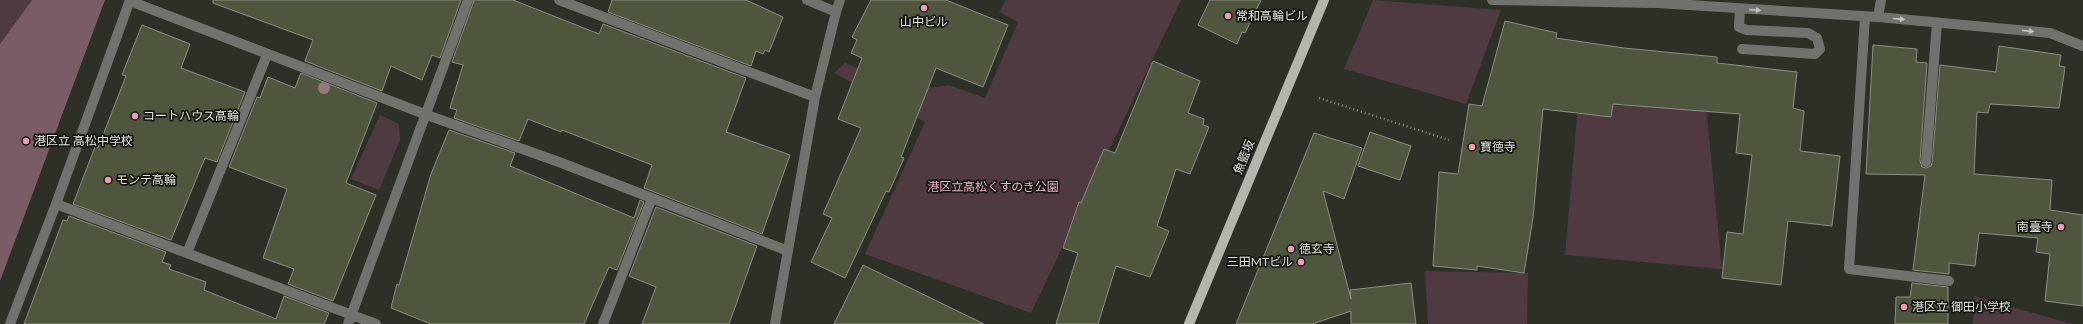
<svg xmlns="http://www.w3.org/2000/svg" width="2083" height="324" viewBox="0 0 2083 324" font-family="Lato,'Noto Sans JP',sans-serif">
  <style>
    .green { fill: #4f3a41 }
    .forest { fill: #7a5c66 }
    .building { fill: #4e573d; stroke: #8b8f84 }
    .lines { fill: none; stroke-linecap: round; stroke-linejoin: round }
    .path { stroke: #8d8f88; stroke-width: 2.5; stroke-dasharray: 1 3; stroke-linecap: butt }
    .minor { stroke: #70726d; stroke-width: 10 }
    .major { stroke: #b2b6ac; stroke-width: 10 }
    .tree { fill: #97787e }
    .oneway { fill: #c0c2bd }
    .poi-dot { fill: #ef9ab8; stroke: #161713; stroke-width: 1.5 }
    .labels { text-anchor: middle; stroke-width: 3.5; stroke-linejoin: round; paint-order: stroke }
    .poi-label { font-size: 12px; fill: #e3e5df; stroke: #161713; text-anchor: start }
    .street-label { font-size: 12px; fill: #e3e5df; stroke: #161713 }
    .park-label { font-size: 12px; fill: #edb3c6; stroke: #161713 }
  </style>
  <rect width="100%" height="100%" fill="#2d3027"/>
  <path class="green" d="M0,0h32l-32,44z
    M1006,0h175l-150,313 -166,-59 60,-132 -91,-49 11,-10 65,28 39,-6 36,13 33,-76 -19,-10z
    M1373,0l128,10 -35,94 -122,-35z
    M1578,105l128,1 16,163 -157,-14z
    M380,115l19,9 1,16 -21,50 -28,-11z
    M1425,271l103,2 -1,51h-99z
    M1974,296l98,28h-99z"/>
  <path class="forest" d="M32,0h73l-105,281v-237z"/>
  <path class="building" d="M213,0h248l-21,58 -8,-3 -10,25 -31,-14 -9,25 -77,-30 8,-21 -100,-37z
    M474,0h39l86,34 4,-10 143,54 -20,54 64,23 -28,79 -118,-46 8,-23 -90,-35 -1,2 -33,-13 -9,22 -65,-23 3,-8 -7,-2 13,-43 -11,-3z
    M612,0h134l37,17 -14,35 -4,-2 -2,4 -7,-3 -5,15 -143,-54z
    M871,0h75l62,25 -25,62 -47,-19 -35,89 3,1 -15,34 -3,-1 -41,87 -34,-16 21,-44 -9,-4 38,-86 -23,-9 24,-61 -11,-5 6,-13 -5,-3z
    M1210,0h51l-16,33 -3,-1 -5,12 -39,-19z
    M1505,21l52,12 -1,5 68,10 93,9v6l80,9 -4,36 11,3 -4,40 40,5 -8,70 -44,-5 -7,64 -59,-7 5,-46 16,2 9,-79 -16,-2 4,-39 -127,-10 -2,13 -68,-8 -10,109 -9,55 -47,-7v4l-44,-4 6,-94 19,2 11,-70 13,2z
    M142,25l48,19 -9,24 64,24 -28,70 -12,-4 -34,82 -98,-36 22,-57 3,1 28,-72 -4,-1z
    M1873,45l44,4 -1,13 11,1 -7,98 2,6 4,1 5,-2 1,-3 8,-98 56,7 3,-26 62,9 -2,11 6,1 -6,41 -69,-4 -2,9 -11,-1 -3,62 78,6 -2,30 33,5v91l-38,-5 5,-47 -14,-2 2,-14 -59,-5 -4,33 -26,-3v11l-36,-4 12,-95 -59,-1z
    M1153,61l47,20 -12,32 16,6 -1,6 6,2 -19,47 -14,-5 -19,57 12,5 -19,46 -34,-11 -18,58h-42l22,-71 -15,-5 16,-46 2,1 23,-54 11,4z
    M301,73l76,30 -31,80 30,12 -43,106 -45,-17 6,-15 -31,-11 24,-69 -58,-22 28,-70 3,1 8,-21 27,11z
    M449,130l66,23 -5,13 124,52 6,-18 4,2 -27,68 -8,-3 -25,57h-153l-40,-16 6,-24 2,1 32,-111z
    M1370,132l41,14 -11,34 -42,-14z
    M1314,133l48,15 -18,51 -21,-8 28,108 -1,-9 61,-7 5,41h-65v-13l-39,13h-76z
    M656,207l101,39 -28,78h-87l14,-37 -27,-11z
    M69,216l97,36 -4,10 9,3 -2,4 37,13 -2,8 72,29 8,-23 45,17 -5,11h-300l39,-104 4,1z
    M863,265l121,59h-150z
    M1912,283l36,4v37h-53l1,-27h14z"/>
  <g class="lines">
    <path class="path" d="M1319,98l130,42
      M1253,265l5,2"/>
    <path class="minor" d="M559,0l256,97
      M1492,0l165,3 221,14 172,16 33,13
      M130,1l297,114 132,47 229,89
      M1740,9l-1,18 8,3 61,3 9,5 3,11 -5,5 -73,-5
      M836,12l4,-12
      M1865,17l-16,252 100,12
      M1878,17l3,-17
      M1926,162l11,-139
      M56,204l320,120
      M187,253l80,-198
      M10,324l46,-120 74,-204
      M348,324l120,-324
      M603,324l49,-126
      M775,324l40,-227 21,-85 -29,-12"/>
    <path class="major" d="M1189,324l135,-324"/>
  </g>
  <circle class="tree" cx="324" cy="88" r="6"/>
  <defs><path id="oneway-solid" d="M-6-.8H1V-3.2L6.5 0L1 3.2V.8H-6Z"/></defs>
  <g class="oneway">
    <use href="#oneway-solid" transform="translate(1755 10) rotate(4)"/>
    <use href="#oneway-solid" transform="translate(1899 19) rotate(5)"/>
    <use href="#oneway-solid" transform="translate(2028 31) rotate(5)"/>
  </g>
  <g class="poi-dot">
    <circle cx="924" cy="8" r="4"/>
    <circle cx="1228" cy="16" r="4"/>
    <circle cx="135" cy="116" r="4"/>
    <circle cx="26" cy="141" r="4"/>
    <circle cx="1472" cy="147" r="4"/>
    <circle cx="108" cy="180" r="4"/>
    <circle cx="2061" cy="227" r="4"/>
    <circle cx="1291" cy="249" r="4"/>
    <circle cx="1301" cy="262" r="4"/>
    <circle cx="1904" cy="307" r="4"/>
  </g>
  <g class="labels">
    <g class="poi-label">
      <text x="1236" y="20">常和高輪ビル</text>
      <text x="924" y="26" text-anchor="middle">山中ビル</text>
      <text x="143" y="120">コートハウス高輪</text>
      <text x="34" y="145">港区立 高松中学校</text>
      <text x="1480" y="151">寶徳寺</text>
      <text x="116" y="184">モンテ高輪</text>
      <text x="2053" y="231" text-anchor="end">南臺寺</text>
      <text x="1299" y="253">徳玄寺</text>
      <text x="1293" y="266" text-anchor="end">三田MTビル</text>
      <text x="1912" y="311">港区立 御田小学校</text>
    </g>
    <g class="street-label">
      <text transform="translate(1244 157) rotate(-68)" y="4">魚籃坂</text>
    </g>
    <g class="park-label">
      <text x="993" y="191">港区立高松くすのき公園</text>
    </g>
  </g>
</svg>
